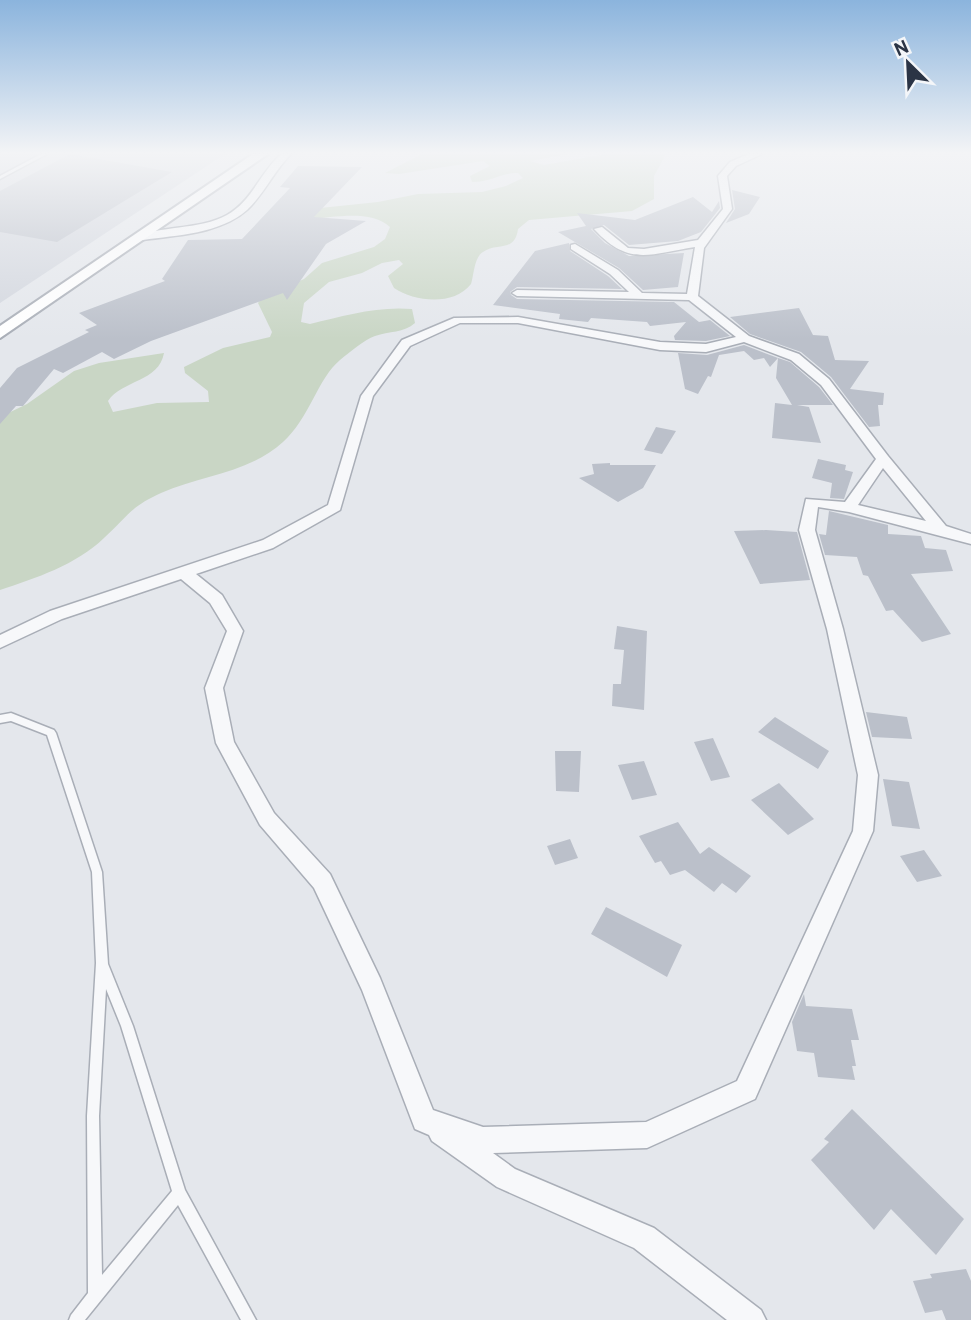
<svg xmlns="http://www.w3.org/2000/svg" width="971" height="1320" viewBox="0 0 971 1320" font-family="Overpass,sans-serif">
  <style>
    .built { fill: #d2d6de }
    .green { fill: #c9d6c5 }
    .building { fill: #bbc0ca }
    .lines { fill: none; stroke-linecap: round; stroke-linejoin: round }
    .service-casing { stroke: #a9aeb7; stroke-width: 3 }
    .minor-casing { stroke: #a9aeb7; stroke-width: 3 }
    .secondary-casing { stroke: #a9aeb7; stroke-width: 4 }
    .service { fill: #f7f8fa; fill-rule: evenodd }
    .minor { fill: #f7f8fa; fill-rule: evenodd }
    .secondary { fill: #fff; fill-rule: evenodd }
  </style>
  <rect width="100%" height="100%" fill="#e4e7ec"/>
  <path class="built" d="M0,154h225l-225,149z"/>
  <path class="green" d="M422,154h146l-38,7 14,4 62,-11h60l-12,22v23l-22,12 -103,9 -11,9c-3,24 -21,13 -35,23 -9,5 -9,23 -12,32 -17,22 -56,18 -77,4l-6,-12 15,-12 -4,-4 -17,3 -20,10 -33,9 -25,21 -3,19 9,2c33,-8 67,-18 102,-15l3,14c-11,10 -26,8 -40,13 -11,4 -25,16 -35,24 -22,18 -31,59 -57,82 -34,31 -81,33 -122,51 -31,14 -34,24 -57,45 -28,27 -68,40 -104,52v-173l27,-13 47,-33 25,-8 65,-10c-5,29 -42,27 -56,48l5,11 44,-9 52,-1 -1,-11 -23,-18 -1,-6 39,-19 47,-11 2,-5 -14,-29 4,-5 42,-19 18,-16 52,-16 11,-8 5,-12c-20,-18 -56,-9 -81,-8l11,-11 58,-6 40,-8 64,-2 24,-6 17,-8 -5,-5c-16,-1 -26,9 -46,9l-2,-6 20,-10 -7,-5 -84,13 -14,-1z"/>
  <path class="building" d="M70,154l102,18 -115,70 -57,-10v-41z
    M298,166l64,1 -48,50 52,4 -40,23 -39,56 -4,-7 -132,48 -37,18 -12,-7 -39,21 -9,-4 -31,37h-7l-16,18v-36l17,-20 72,-36 -4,-2 12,-5 -18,-12 86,-32 -3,-2 26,-39 54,-1 48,-51 -10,-1z
    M732,190l28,7 -11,17 -23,9 9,-14z
    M693,197l19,15 7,-11 1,7 -19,24 -23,9 -49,4 -25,-20 -13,4 14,14 24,13 55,-3 -6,34 -35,3 -24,-22 -61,-36 28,-6 -9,-13 58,7z
    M569,243l1,8 38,25 14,13 -105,-2 -7,5 1,3 6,4 157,3 25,20 11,-2 20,16 -24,5 -31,-1 -1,-4 12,-14 -36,4 -3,-4 -56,-4 -3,4 -29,-3 1,-5 -67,-9 42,-54z
    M799,308l14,27 15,1 7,24 34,1 -19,28 34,4 -1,12h-5l2,21 -11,1 -38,-50 -30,-25 -51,-18 -20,-17z
    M744,345l34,13 -8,9 -6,-9 -10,2 -10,-9 -25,4 -8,22 -3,-1 -10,18 -13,-5 -7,-36 29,2z
    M778,358l12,4 29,25 14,18h-36l12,2 12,36 -49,-5 3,-35 17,2 -16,-27z
    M656,427l20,4 -14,23 -18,-4z
    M818,459l28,6 -1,5 8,2 -9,27 -14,-1 2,-15 -20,-5z
    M610,463v2h46l-13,23 -25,14 -39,-24 15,-4 -2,-10z
    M829,511l59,14v9l33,2 4,12 21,2 7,21 -42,3 40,60 -29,8 -29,-32 -7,1 -18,-35 -5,-1 -6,-18 -32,-2 -6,-21 7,1z
    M766,530l31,2 13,48 -50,4 -26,-53z
    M617,626l30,5 -3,79 -32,-4 1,-22h8l3,-34 -10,-1z
    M866,712l41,5 5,22 -40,-2z
    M775,717l54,34 -11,18 -60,-37z
    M713,738l17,39 -19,4 -17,-39z
    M555,751h26l-2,41 -23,-1z
    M644,761l13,34 -25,5 -14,-35z
    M883,779l26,3 11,47 -28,-3z
    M779,783l35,36 -26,16 -37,-35z
    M678,822l22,32 9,-7 42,29 -15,17 -14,-10 -8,9 -29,-22 -15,5 -9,-14 -6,2 -16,-27z
    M570,839l8,19 -23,7 -8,-19z
    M924,850l18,26 -25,6 -17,-26z
    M606,907l76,38 -15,32 -76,-43z
    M804,994l2,12 46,3 7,31h-8l5,26h-4l3,14 -37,-3 -4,-24 -17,-2 -5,-29z
    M852,1109l112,110 -28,36 -45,-46 -17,21 -63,-70 18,-18 -5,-3z
    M966,1269l5,12v39h-25l-4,-10 -17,3 -12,-32 19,-3 -2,-4z"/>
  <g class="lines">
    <defs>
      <path id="service" d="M41,154h6l-47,25v-3z
        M11,713l43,17 2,3 46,139 6,92 25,62 52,164 71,130h-15l-63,-115 -93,115h-16l2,-5 17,-22 -1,-177 9,-153 -4,-91 -45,-137 -36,-14 -11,2v-8zM106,989l15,37 51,165 -70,84 -3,-159z"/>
      <path id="minor" d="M281,154h10c-17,17 -27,40 -44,56 -27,24 -70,25 -104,30l-5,-3c17,-11 63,-7 89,-22 25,-14 33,-42 54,-61z
        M749,154h13l-26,12 -9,10 5,33 -28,39 -6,48 51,40 50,18 30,25 59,77 58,70 25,8v10l-122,-32 -31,-5 -3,23 28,99 35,146 -5,56 -118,268 -108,49 -154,5 22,16 139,59 107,82 5,10h-39l-93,-72 -137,-61 -65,-46 -3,-6 -14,-6 -53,-139 -48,-102 -54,-63 -44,-82 -11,-55 22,-57 -17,-28 -29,-24 -119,40 -62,29v-13l50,-24 213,-71 65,-35 33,-109 41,-56 52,-22 64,-1 142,25 46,2 30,-7 -47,-37 -172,-4 -5,-3 5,-3 112,2 -19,-18 -39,-25v-4l4,-1 43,26 24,23 45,1 8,-47c-46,7 -66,20 -101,-18l8,-2 26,21 16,1 54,-9 25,-31 -5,-33 12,-14zM460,323h58l142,27 46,2 38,-10 47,18 30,25 55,74 -31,43 -39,-3 -7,31 28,99 31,146 -5,56 -116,250 -91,41 -163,5 -50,-17 -53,-132 -50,-104 -56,-61 -40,-71 -11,-54 20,-57 -21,-36 -26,-21 77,-26 67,-38 33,-114 37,-50zM883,468l43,53 -68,-16z"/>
      <path id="secondary" d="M253,154h15l-268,184v-12z"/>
    </defs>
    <use href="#service" class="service-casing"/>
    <use href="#minor" class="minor-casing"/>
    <use href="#secondary" class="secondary-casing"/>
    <use href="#service" class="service"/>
    <use href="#minor" class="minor"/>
    <use href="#secondary" class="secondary"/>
  </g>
  <linearGradient id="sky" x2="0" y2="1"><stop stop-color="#8bb4dd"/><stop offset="0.45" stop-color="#f3f4f6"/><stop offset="1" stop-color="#f3f4f6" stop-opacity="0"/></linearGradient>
  <rect width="971" height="339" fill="url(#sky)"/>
  <g transform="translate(908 63) rotate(336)" stroke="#f4f6f9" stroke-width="5" paint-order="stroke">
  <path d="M0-5L12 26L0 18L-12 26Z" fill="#2b3445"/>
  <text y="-10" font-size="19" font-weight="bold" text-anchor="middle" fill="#2b3445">N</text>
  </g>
</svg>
